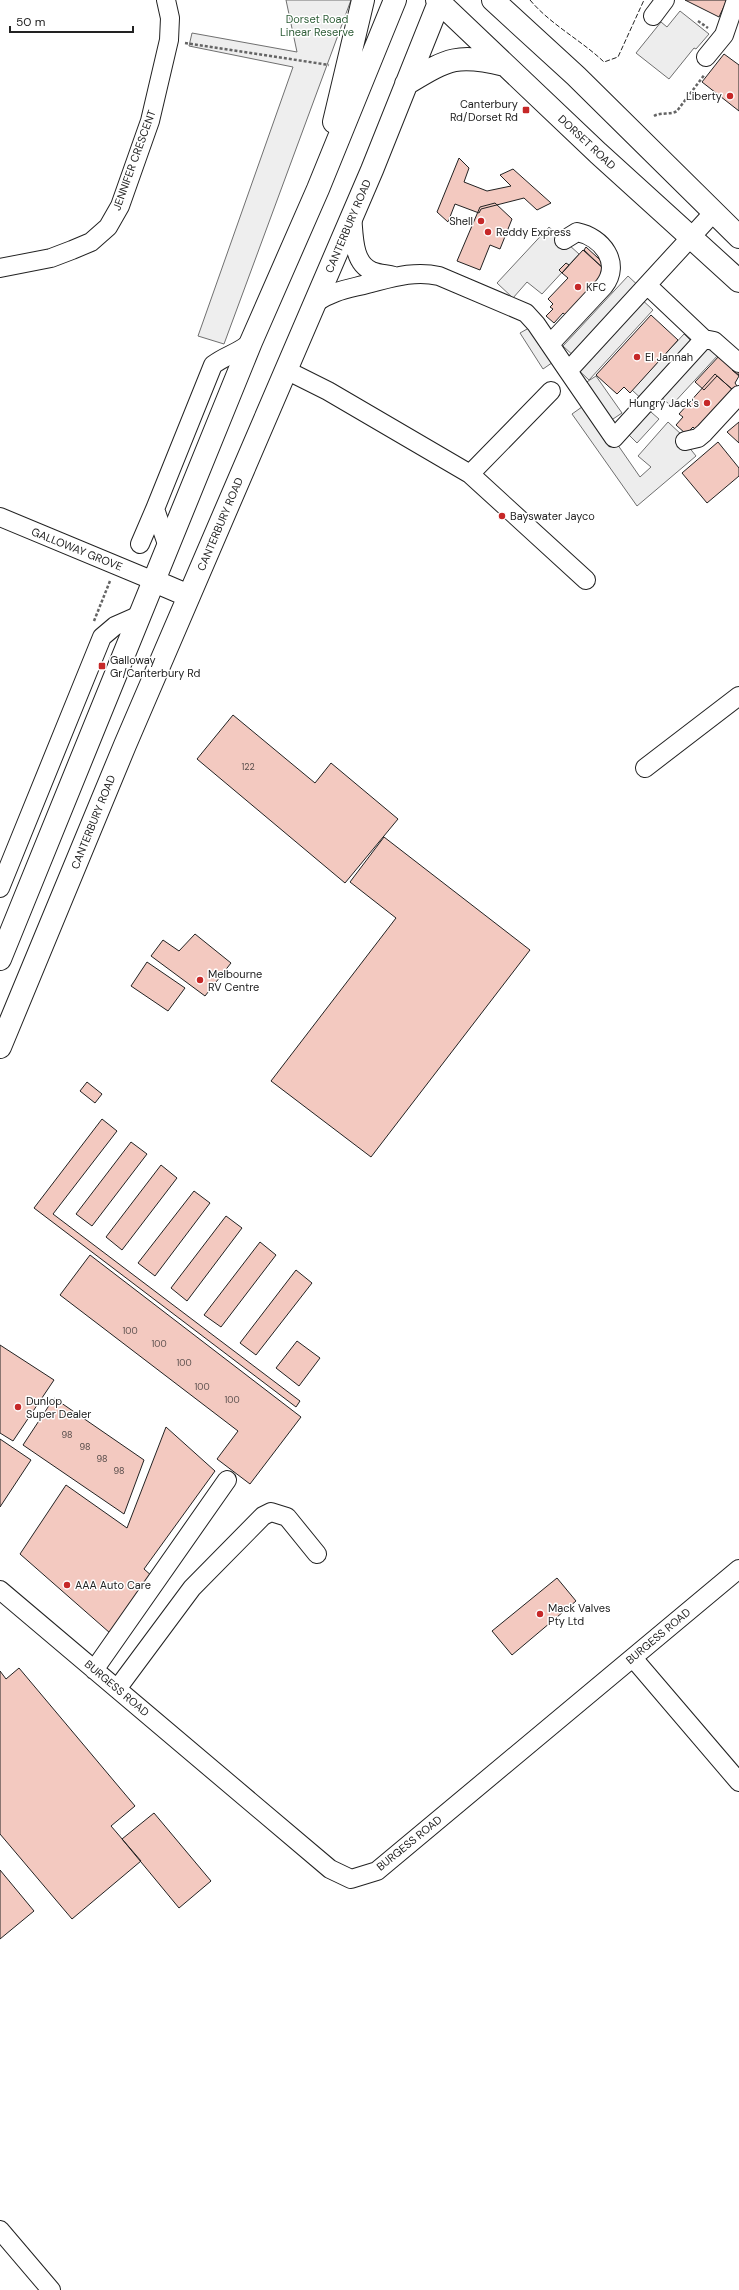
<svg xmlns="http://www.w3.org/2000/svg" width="739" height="2290" viewBox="0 0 739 2290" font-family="'DM Sans',sans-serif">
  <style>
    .green { fill: #eee; stroke: #6f6f6f }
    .parking { fill: #ededed; stroke: #6f6f6f }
    .building { fill: #f3c9c0; stroke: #222 }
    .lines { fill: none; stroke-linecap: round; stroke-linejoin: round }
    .minor-casing { stroke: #222; stroke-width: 20 }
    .major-casing { stroke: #222; stroke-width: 24 }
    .path { stroke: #646464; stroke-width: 2.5; stroke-dasharray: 3 2; stroke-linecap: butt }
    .minor { stroke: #fff; stroke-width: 18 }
    .major { stroke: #fff; stroke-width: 22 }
    .fence { stroke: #222; stroke-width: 1; stroke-dasharray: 5 2; stroke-linecap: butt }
    .poi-dot { fill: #c62828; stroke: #fff; stroke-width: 1.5 }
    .labels { text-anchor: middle; stroke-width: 3; stroke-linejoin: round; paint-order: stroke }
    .number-label { font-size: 9px; fill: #564c4a }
    .park-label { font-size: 11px; fill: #2f5e38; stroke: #fff }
    .poi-label { font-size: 11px; fill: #222; stroke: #fff; text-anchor: start }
    .street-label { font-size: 11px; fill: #222; stroke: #fff }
  </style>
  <rect width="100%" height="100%" fill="#fff"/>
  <path class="green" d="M286,0h65l-127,344 -26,-8 95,-269 -104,-21 3,-13 105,19z"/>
  <path class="parking" d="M680,11l29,23 -13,15 -2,-1 -25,31 -33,-26 25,-31 6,5z
    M549,227l30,27 -37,40 -15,-12 -14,16 -16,-15z
    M628,276l15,14 -5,6 15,14 -64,70 -16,-15 5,-5 -15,-14z
    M536,324l23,34 -16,11 -23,-36z
    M684,334l13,13 6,-7 16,14 -48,52 -15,-14 -10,11 -14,-13z
    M596,376l26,37 -18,12 36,52 11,-10 -13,-11 30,-34 15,14 5,10 8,10 -59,50 -65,-92 17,-12 -10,-15z
    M644,406l15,13 -22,24 -14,-14z"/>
  <path class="building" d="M685,0h42l-8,17z
    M724,54l15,11v46l-37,-29z
    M459,158l10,10 -5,14 23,9 24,-5 -11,-11 13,-6 38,34 -14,7 -13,-12 -43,11 -2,4 -24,-9 -7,18 -11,-10z
    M495,203l17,16 -12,30 -10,-4 -10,25 -23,-9 23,-54z
    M586,247l23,21 -4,2 -21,-20z
    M583,250l22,20 -36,48 -6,-5 -9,10 -8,-7 7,-7 -3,-2 3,-3 -5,-5 20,-21 -6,-5z
    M566,263l3,2 -7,8 -3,-3z
    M651,315l27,25 -48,53 -6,-6 -7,7 -21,-19z
    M720,355l19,10v10l-7,-5 7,6 -4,7 2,3 -4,4 -16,-14 -13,14 -9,-8z
    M715,374l20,18 -37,40 -5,-5 -7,7 -10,-9 7,-8 -4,-3z
    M739,422v21l-12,-11z
    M718,442l21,26v8l-32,27 -25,-30z
    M233,715l82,68 16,-20 67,56 -53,64 -148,-124z
    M384,837l146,113 -159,207 -100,-76 125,-163 -46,-36z
    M195,934l36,29 -26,33 -54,-40 12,-16 16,11z
    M147,962l38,26 -17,23 -37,-25z
    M87,1082l15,12 -7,9 -15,-12z
    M102,1119l15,12 -64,83 247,187 -4,6 -262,-199z
    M131,1142l16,12 -55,72 -16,-12z
    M161,1165l16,13 -55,72 -16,-13z
    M194,1191l16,12 -55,73 -17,-13z
    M226,1216l16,12 -55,73 -16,-13z
    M260,1242l16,13 -55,72 -17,-12z
    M90,1255l211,162 -51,67 -33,-25 21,-28 -178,-136z
    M296,1270l16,13 -56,72 -16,-12z
    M297,1341l23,17 -21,28 -23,-18z
    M0,1345l54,35 -41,61 -13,-8z
    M54,1398l90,62 -20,54 -101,-69z
    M166,1427l49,44 -71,98 9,8 -43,56 -90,-79 46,-69 61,43z
    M0,1439l31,21 -31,47z
    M557,1578l19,23 -64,54 -20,-24z
    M19,1668l116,138 -24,20 30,35 -69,58 -72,-85v-163l6,8z
    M154,1813l57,68 -32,27 -57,-69z
    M0,1870l34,41 -34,28z"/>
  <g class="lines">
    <defs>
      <path id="minor" d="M653,16l12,-16
        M706,57l18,-22 12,-35
        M352,215c2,18 0,48 20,56 6,3 15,3 22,5
        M0,268l51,-10 21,-8 19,-8 17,-15 12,-21 30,-85 19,-81 1,-22 -4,-18
        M647,285l57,54 10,2 25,22
        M315,303c17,-12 33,-14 52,-19 24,-6 47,-14 72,-8l87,37 10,11 32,47 146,-159
        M550,344l54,-58c18,-23 -2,-49 -27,-54l-13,8
        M286,370l42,21 142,83 116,106
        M568,371l46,67 90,-99
        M685,441l13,-3 6,-5 35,-38
        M470,474l81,-83
        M0,517l154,64
        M140,544l15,-35
        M168,547l-13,-38 58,-144c13,-10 26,-12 38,-23
        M645,768l94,-72
        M0,888l102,-251 13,-11 25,-11
        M0,1590l330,279 21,10 26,-8 362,-302
        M633,1658l106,124
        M94,1670l133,-190
        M117,1689l75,-101 71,-72 8,-4 16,5 30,37
        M0,2230l51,60"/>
      <path id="major" d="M437,0l161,153 141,128
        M493,0l83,76 163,161
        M406,84c42,-25 50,-31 99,-19
        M334,122l29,-122
        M154,581l35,15
        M0,959l251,-617 67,-153 77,-189
        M0,1047l125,-302 247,-575 68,-170"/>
    </defs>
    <use href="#minor" class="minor-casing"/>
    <use href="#major" class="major-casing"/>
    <path class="path" d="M698,21l10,7
      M185,43l144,22
      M654,116c7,-4 17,-1 23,-5l28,-37
      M94,621l16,-40"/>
    <use href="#minor" class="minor"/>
    <use href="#major" class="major"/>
    <path class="fence" d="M530,0c21,25 51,40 74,62l14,-5 26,-57"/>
  </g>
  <g class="poi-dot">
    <circle cx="730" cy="96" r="4"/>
    <rect x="522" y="106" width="8" height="8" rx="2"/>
    <circle cx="481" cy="221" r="4"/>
    <circle cx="488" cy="232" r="4"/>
    <circle cx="578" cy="287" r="4"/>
    <circle cx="637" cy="357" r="4"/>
    <circle cx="707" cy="403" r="4"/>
    <circle cx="502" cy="516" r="4"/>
    <rect x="98" y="662" width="8" height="8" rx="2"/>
    <circle cx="200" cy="980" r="4"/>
    <circle cx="18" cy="1407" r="4"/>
    <circle cx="67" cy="1585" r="4"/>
    <circle cx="540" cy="1614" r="4"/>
  </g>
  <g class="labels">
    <g class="number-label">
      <text x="248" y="770">122</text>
      <text x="130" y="1334">100</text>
      <text x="159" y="1347">100</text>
      <text x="184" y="1366">100</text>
      <text x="202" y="1390">100</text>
      <text x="232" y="1403">100</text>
      <text x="67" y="1438">98</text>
      <text x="85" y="1450">98</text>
      <text x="102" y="1462">98</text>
      <text x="119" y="1474">98</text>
    </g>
    <g class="park-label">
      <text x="317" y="23">Dorset Road<tspan x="317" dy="13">Linear Reserve</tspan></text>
    </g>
    <g class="poi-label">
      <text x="722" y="100" text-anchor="end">Liberty</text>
      <text x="518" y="108" text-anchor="end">Canterbury<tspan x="518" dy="13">Rd/Dorset Rd</tspan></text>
      <text x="473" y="225" text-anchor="end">Shell</text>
      <text x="496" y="236">Reddy Express</text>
      <text x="586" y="291">KFC</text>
      <text x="645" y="361">El Jannah</text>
      <text x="699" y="407" text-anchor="end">Hungry Jack's</text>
      <text x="510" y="520">Bayswater Jayco</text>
      <text x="110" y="664">Galloway<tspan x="110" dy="13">Gr/Canterbury Rd</tspan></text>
      <text x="208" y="978">Melbourne<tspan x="208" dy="13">RV Centre</tspan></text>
      <text x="26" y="1405">Dunlop<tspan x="26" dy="13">Super Dealer</tspan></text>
      <text x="75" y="1589">AAA Auto Care</text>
      <text x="548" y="1612">Mack Valves<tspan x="548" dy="13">Pty Ltd</tspan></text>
    </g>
    <g class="street-label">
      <text transform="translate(587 142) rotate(43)" y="4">DORSET ROAD</text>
      <text transform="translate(134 160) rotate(-70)" y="4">JENNIFER CRESCENT</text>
      <text transform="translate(348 226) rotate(-67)" y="4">CANTERBURY ROAD</text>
      <text transform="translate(220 524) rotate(-67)" y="4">CANTERBURY ROAD</text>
      <text transform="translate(77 549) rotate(22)" y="4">GALLOWAY GROVE</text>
      <text transform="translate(93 822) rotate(-68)" y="4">CANTERBURY ROAD</text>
      <text transform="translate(658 1636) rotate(-40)" y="4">BURGESS ROAD</text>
      <text transform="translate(117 1688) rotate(40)" y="4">BURGESS ROAD</text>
      <text transform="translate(409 1843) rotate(-39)" y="4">BURGESS ROAD</text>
    </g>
  </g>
  <path d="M10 26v6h123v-6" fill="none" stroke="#222222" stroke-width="2"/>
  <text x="16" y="26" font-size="12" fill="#222222" stroke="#ffffff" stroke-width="3" paint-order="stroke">50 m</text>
</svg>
